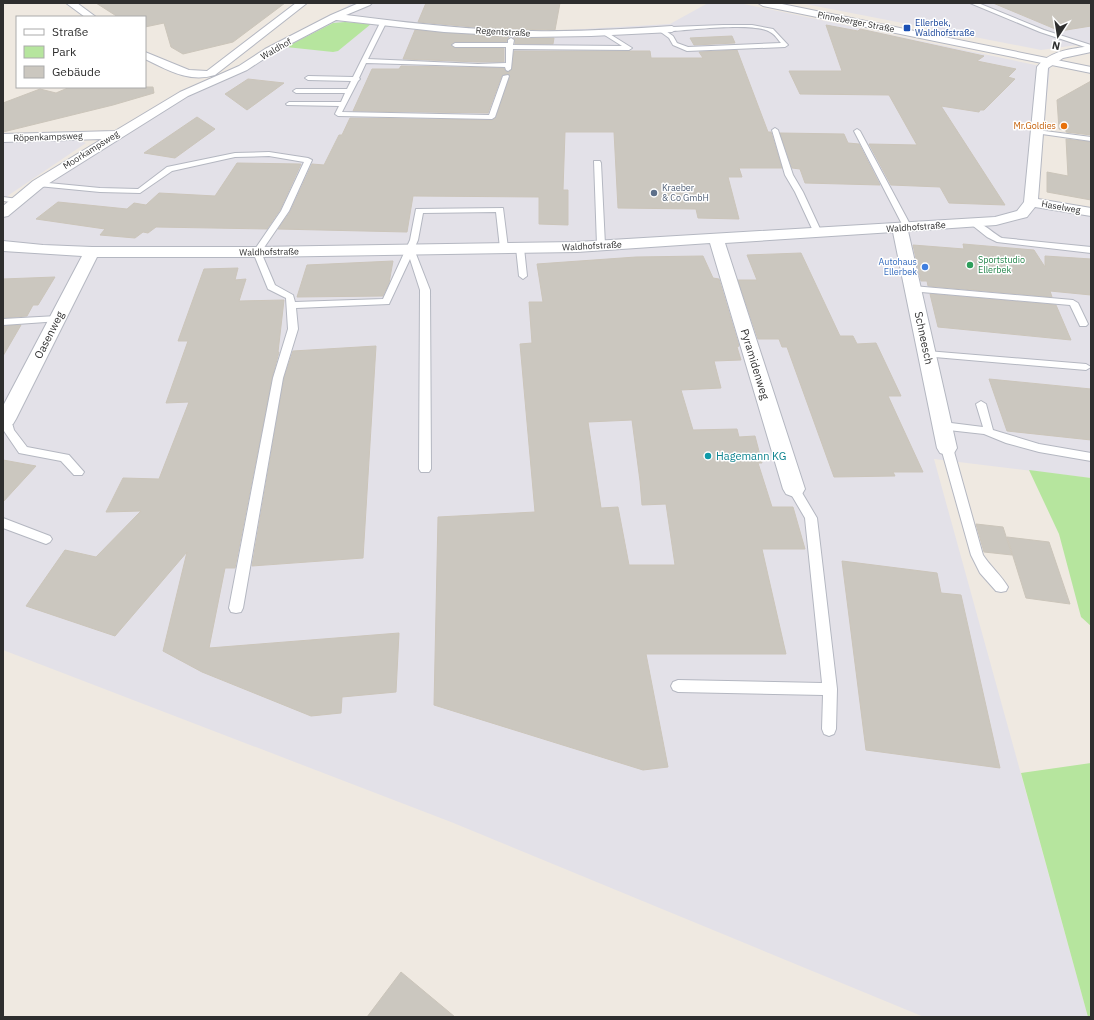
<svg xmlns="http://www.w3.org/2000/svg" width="1094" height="1020" viewBox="0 0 1094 1020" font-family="'IBM Plex Sans',sans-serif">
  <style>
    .industrial { fill: #e3e1e8 }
    .green { fill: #b6e59e }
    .building { fill: #cbc7bf; stroke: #cbc5ba; fill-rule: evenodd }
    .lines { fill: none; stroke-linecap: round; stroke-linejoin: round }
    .lane-casing { stroke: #b4b7c1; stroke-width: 2 }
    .street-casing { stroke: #b4b7c1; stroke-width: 2 }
    .secondary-casing { stroke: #b4b7c1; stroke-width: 2 }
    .lane { fill: #fff; fill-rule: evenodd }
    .street { fill: #fff; fill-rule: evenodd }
    .secondary { fill: #fff; fill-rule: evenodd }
    .transit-dot { fill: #1a4fb4; stroke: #fff; stroke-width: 1.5 }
    .food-dot { fill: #e8710a; stroke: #fff; stroke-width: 1.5 }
    .service-dot { fill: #5c6f8a; stroke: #fff; stroke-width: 1.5 }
    .leisure-dot { fill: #2e9e5b; stroke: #fff; stroke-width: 1.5 }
    .shop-dot { fill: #3f7fe0; stroke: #fff; stroke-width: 1.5 }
    .culture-dot { fill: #0f9aa8; stroke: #fff; stroke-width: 1.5 }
    .labels { text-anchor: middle; stroke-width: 3; stroke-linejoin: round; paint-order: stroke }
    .far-street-label { font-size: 9px; fill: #2e2e2e; stroke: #fff }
    .far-transit-label { font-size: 9px; fill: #164399; stroke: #fff; text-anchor: start }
    .far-food-label { font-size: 9px; fill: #c56008; stroke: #fff; text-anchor: end }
    .far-service-label { font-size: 9px; fill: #4e5e75; stroke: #fff; text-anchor: start }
    .far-leisure-label { font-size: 9px; fill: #27864d; stroke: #fff; text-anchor: start }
    .far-shop-label { font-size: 9px; fill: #366cbe; stroke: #fff; text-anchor: end }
    .street-label { font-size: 11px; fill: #2e2e2e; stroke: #fff }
    .culture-label { font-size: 11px; fill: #0d838f; stroke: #fff; text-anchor: start }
  </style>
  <rect width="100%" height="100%" fill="#efe9e1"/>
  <path class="industrial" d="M352,3h99l-9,23 48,4 60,1 120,-7 38,-21h31l311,65 -15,131 56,10v269l-157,-19 154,558h-164l-473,-195 -448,-172v-435l54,-38 136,-84 54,-25 46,-27z
    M800,3h291v40l-50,7z
    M74,139l12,4 -83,56v-57z"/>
  <path class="green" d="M345,22l26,2 -33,27 -5,1 -47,-5 47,-24z
    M1029,470l62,8v148l-10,-9 -22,-83z
    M1091,763v254h-3l-67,-244z"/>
  <path class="building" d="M96,3h189l-52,39 -50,12 -12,-7 -7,-24 -19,4v-10h-27z
    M426,3h134l-5,27h-6l-64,-2 -67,-6z
    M993,3h98v23l-31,5z
    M826,25l32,6 2,-2 124,27 -7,5 39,8 -8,8 7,2 -31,31h-4l-1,2 -38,-6 64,99 -56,-2 -9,-16 -49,-2 -22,-41 48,1 -28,-50 -89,-1 -11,-23h53z
    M415,30l94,7 -3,5h-51l-4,3 4,3h49v14h-26l-75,-3z
    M732,36l3,7 -41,2 -4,-7z
    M513,38h41l-1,6h-38v-5z
    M737,50l31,82h3l11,36h-43l3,9h-14l11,42 -41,-1 -2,-9 -78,-1 -4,-76h-49l-2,58h5v35l-29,-1v-27l-126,-1 -6,36 -129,-3 12,-17 22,-48 12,1 15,-30h3l8,-17 142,2 4,-3 14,-41 -2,-2 -6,1 -14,38 -135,-2 19,-42h27l2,-3 103,2 1,3 4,1 3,-3 2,-18h136l1,7h52l-4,-6z
    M248,79l36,4 -37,27 -22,-16z
    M1091,81v54l-25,-3v-2l-7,-1 -2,-29z
    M70,87h83l1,6 -41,12 -110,27v-29l37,-14 16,4z
    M197,117l18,12 -40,29 -31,-5z
    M780,133l64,1 4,9 11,1 21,41 -75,-2 -5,-14 -8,-1z
    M1066,139l25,3v58l-44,-8v-20l21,4z
    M237,163l64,1 -21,46 -13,19 -111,-2 -8,6 -5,-1 -8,6 -35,-3 5,-6 -69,-10 22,-17 69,7 7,-6 12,2 13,-12 56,3z
    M963,244l71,6 11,17v-11l46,3v36l-41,-4 2,6 -124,-11 -1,-5h-6l-8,-36 51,4z
    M801,253l39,83h13l4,8 19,-1 25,53h-13l35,76h-30l2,4 -61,1 -47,-130h-5l-3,-8h-21l-20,-59h19l-10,-25z
    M703,256l10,22 6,1 20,67 -2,1 4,13 -27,1 7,27 -40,2 12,40 44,-1 2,8 16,-1 7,27h-4l14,44h21l12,42h-43l24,105h-140l22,113 -25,3 -209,-65 4,-188 97,-5 -15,-168 12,-1 -3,-41h14l-6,-38 99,-7zM632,420l8,61 2,24 24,-1 9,61h-46l-11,-58 -17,1 -13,-86z
    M393,261l-4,22 -6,13 -86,1 10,-32z
    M238,268l-3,12 11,-1 -7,22 45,-1 -6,52h1l-7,26 -37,190h-10l-16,80 190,-15 -3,59 -54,5 -1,16 -30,3 -109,-44 -39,-21 24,-99 -72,84 -89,-30 39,-56 31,7 45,-46 -35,1 17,-34 36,1 30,-77 -23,1 22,-62h-10l26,-72z
    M55,277l-17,28h-5l-6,11 -24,2v-39z
    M930,294l126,11 15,35 -133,-13z
    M21,325l-18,31v-30z
    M376,346l-13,212 -111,8 32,-188 9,-27z
    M989,379l102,10v51l-84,-9z
    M3,460l33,6 -33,36z
    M976,524l27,3 9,28 -28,-3z
    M1007,537l42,5 21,62 -44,-6z
    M842,561l95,12 4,20 20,2 39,173 -134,-18z
    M401,972l54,45h-88z"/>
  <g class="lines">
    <defs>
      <path id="lane" d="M970,3h8l66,27 47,15v4l-51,-17z
        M383,21l3,2 -18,36 110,5 28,-1v-16h-51l-3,-2 3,-2h53v-3l3,-2 3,2 -1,5 109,1 -19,-12 -1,-1 3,-2 27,17 -3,2 -116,-1 -2,20 -3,2 -2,-1 -1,-3 -139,-4 -7,15 1,1 -2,2 -16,31 147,3 14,-39 5,-1 1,1 -14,41 -3,2 -154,-3 -3,-2 4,-8 -52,-1 -1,-1 3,-2h52l4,-9h-49l-3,-2 3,-2h51l4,-8 -43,-1 -3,-2 3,-2 45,1 27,-54z
        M723,25h29l21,4 15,16 -3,2 -98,4 -14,-6 -4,-7 -11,-8 5,-1 10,7 4,7 11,4 93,-4c-3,-3 -6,-9 -11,-11 -16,-10 -77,-2 -98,-1l-3,-2 3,-2z
        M775,128l3,2 15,45 10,17 19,41 -1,2h-3l-4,-2 -19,-41 -10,-17 -13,-45z
        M857,129l3,2 52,97 -1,2h-3l-4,-2 -50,-97z
        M1037,130l54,7v4l-56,-8 -1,-1z
        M269,152l39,6 4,2 -23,51 -28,41 14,33 18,10 2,7 88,-3 27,-59 6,-31 87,-1 5,40 -4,3 -4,-3 -4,-36 -73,1 -5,27 -4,9 16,41 1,179 -2,3h-8l-2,-3 1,-179 -10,-31 -21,45 -93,4 2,21 -15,49 -40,230 -2,4 -5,1 -5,-1 -2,-4 44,-230 15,-49 -2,-31 -18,-9 -15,-37 28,-41 23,-49 -35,-6 -34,1 -63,14 -32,22 -40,-1 -62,-6 -4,-2 4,-2 62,6 38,1 29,-22 68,-14z
        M594,161h6l1,2 4,82 -4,3 -4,-3z
        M3,197l15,2 4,2 -4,2 -15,-2z
        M972,221c8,-1 22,13 30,17l89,9v6l-94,-11 -10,-5 -15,-12z
        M520,245l4,3 3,28 -4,3 -4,-3 -3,-28z
        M913,286l160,14 5,3 10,21 -2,2h-6l-10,-21 -160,-14 -2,-2z
        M57,316l3,1 2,2 -2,2 -57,4v-6z
        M927,351l159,13 5,3 -5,3 -163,-14 -1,-2z
        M981,401l5,3 7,26 46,14 52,9v8l-52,-9 -33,-9 -22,-9 -45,-5 -1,-3 1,-3 4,-1 40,5 -7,-23z
        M3,415l7,1 4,14 13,17 42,8 15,17 -2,3h-8l-13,-14 -42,-8 -15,-22z
        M947,444l4,1 2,3 30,107c7,11 18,20 25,32l-2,4 -5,1 -5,-1 -16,-18 -9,-18 -30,-107 2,-3z
        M794,485l4,1 19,32 20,171 -1,40 -2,5 -5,2 -5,-2 -2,-5 1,-34 -145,-3 -5,-2 -2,-4 2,-4 5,-2 144,3 -17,-165 -17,-29 2,-3z
        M3,518l47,18 2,3 -2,3 -4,2 -43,-16z"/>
      <path id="street" d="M66,3h11l19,14h-11z
        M296,3h11l-92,72c-26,8 -47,-5 -70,-16v-7l44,18 18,1z
        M359,3h13l-2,2 -24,10c62,8 123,15 186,16 46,1 93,-2 140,-5l5,3 -5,3 -81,4 -61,1 -86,-5 -108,-12 -63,33 -26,17 -59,26 -145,91 -35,29 -5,1v-11l30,-25 69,-42 -99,3v-8l112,-3 65,-39 59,-26 26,-17 66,-34z
        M1091,46v6l-28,6 -15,10 -10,131 53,9v8l-56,-9 -8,10 -31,8 -88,6 49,217 -3,5 -7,2 -7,-2 -3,-5 -44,-216 -168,11 80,246 -3,5 -8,3 -8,-3 -3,-5 -73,-246 -133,9 -320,5h-160l-81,162 -3,5 -10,1v-19l79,-150 -79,-5v-10l40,4 49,2h165l320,-5 418,-25 22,-6 7,-9 13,-135c13,-17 35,-18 54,-21z"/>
      <path id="secondary" d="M758,3h19l314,64v6l-328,-67z"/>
    </defs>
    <use href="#lane" class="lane-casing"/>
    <use href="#street" class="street-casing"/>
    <use href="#secondary" class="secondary-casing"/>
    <use href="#lane" class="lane"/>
    <use href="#street" class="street"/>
    <use href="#secondary" class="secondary"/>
  </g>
  <rect class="transit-dot" x="903" y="24" width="8" height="8" rx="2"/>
  <circle class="food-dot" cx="1064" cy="126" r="4"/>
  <circle class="service-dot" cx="654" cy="193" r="4"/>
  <circle class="leisure-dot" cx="970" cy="265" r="4"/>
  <circle class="shop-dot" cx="925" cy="267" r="4"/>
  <circle class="culture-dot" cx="708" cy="456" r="4"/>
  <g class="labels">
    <g class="far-street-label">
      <text transform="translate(856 22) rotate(11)" y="3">Pinneberger Straße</text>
      <text transform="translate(503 32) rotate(3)" y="3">Regentstraße</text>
      <text transform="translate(276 49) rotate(-30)" y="3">Waldhof</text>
      <text transform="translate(48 137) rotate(-2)" y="3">Röpenkampsweg</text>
      <text transform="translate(91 150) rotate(-32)" y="3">Moorkampsweg</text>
      <text transform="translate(1061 207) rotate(10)" y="3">Haselweg</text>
      <text transform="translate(916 227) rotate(-4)" y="3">Waldhofstraße</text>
      <text transform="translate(592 246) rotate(-3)" y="3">Waldhofstraße</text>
      <text transform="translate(269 252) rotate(-1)" y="3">Waldhofstraße</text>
    </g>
    <g class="far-transit-label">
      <text x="915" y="26">Ellerbek,<tspan x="915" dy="10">Waldhofstraße</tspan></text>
    </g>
    <g class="far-food-label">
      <text x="1056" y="129">Mr.Goldies</text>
    </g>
    <g class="far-service-label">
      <text x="662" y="191">Kraeber<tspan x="662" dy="10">&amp; Co GmbH</tspan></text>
    </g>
    <g class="far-leisure-label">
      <text x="978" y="263">Sportstudio<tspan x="978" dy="10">Ellerbek</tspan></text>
    </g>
    <g class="far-shop-label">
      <text x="917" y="265">Autohaus<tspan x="917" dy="10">Ellerbek</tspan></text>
    </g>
    <g class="street-label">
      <text transform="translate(49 335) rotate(-63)" y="4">Oasenweg</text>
      <text transform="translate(924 338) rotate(78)" y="4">Schneesch</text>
      <text transform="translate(755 364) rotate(73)" y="4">Pyramidenweg</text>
    </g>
    <g class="culture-label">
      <text x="716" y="460">Hagemann KG</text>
    </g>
  </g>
  <rect width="1094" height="1020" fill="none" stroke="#2e2e2e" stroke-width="8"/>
  <rect x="16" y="16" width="130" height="72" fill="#ffffff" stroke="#ababab"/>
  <rect x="24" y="29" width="20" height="6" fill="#ffffff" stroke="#ababab"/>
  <text x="52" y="36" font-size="12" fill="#2e2e2e">Straße</text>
  <rect x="24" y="46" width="20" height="12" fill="#b6e59e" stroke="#ababab"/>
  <text x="52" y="56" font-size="12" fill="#2e2e2e">Park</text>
  <rect x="24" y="66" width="20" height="12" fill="#cbc7bf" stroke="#ababab"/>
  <text x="52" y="76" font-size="12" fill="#2e2e2e">Gebäude</text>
  <g transform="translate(1058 36) rotate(192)" stroke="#ffffff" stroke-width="3" paint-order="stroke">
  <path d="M0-3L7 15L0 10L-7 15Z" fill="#2e2e2e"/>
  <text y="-6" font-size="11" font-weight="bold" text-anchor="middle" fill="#2e2e2e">N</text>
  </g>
</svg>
